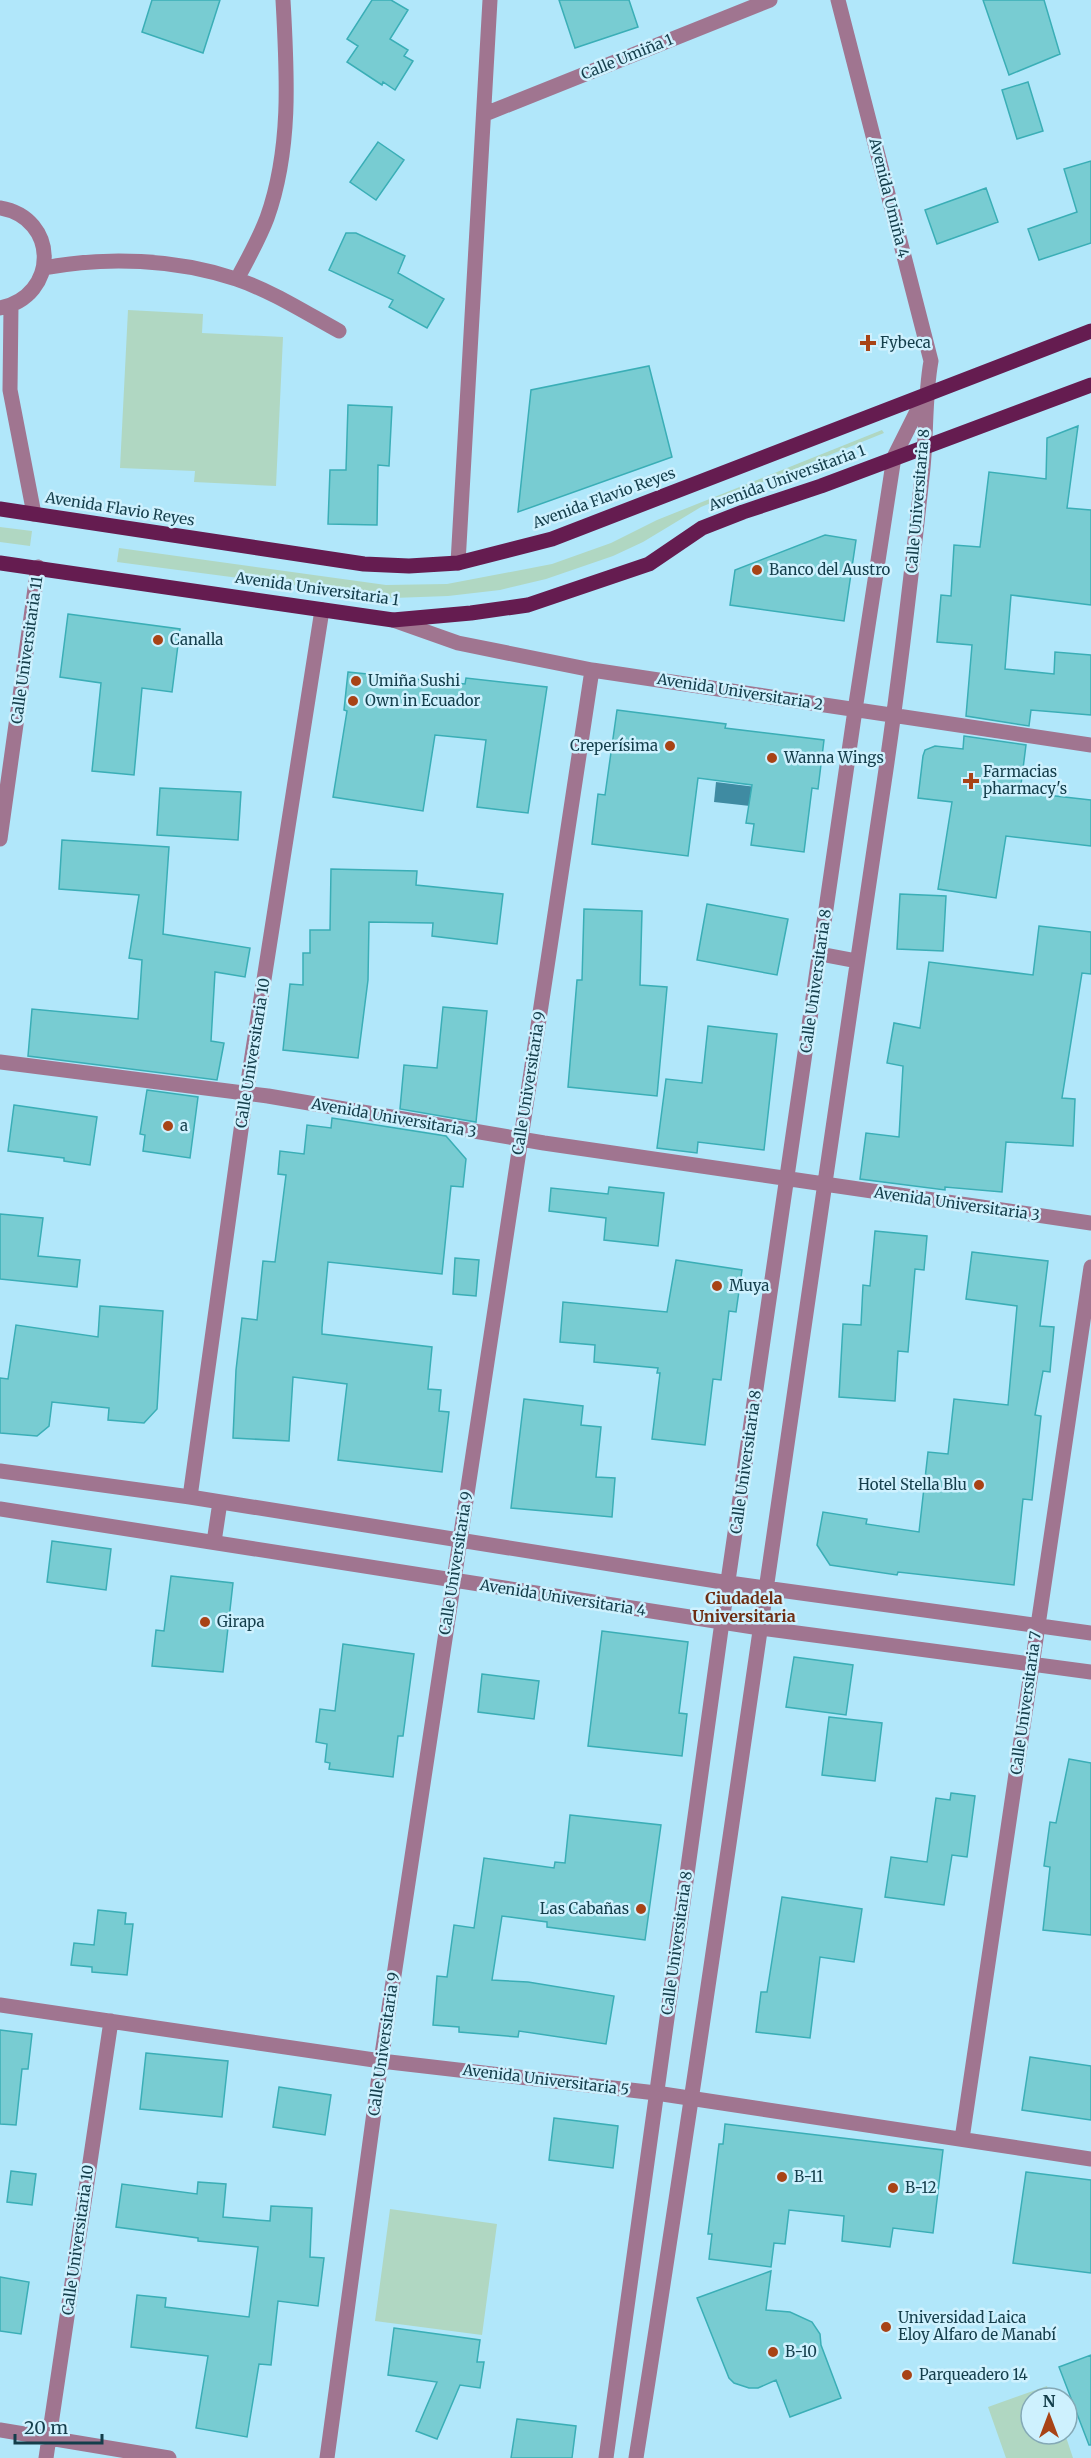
<svg xmlns="http://www.w3.org/2000/svg" width="1091" height="2458" viewBox="0 0 1091 2458" font-family="Merriweather,serif">
  <style>
    .green { fill: #b0d7c2 }
    .water { fill: #3f8ba2 }
    .building { fill: #78ccd2; stroke: #3aaeb6; stroke-width: 1.5 }
    .lines { fill: none; stroke-linecap: round; stroke-linejoin: round }
    .minor { stroke: #a07590; stroke-width: 15 }
    .major { stroke: #651c50; stroke-width: 15 }
    .poi-dot { fill: #a84316; stroke: #cef1fe; stroke-width: 2 }
    .labels { text-anchor: middle; stroke-width: 5; stroke-linejoin: round; paint-order: stroke }
    .street-label { font-size: 15px; fill: #143e4b; stroke: #cef1fe }
    .poi-label { font-size: 15px; fill: #143e4b; stroke: #cef1fe; text-anchor: start }
    .neighbourhood-label { font-size: 16px; font-weight: bold; fill: #6e2d12; stroke: #cef1fe }
  </style>
  <rect width="100%" height="100%" fill="#b1e7fa"/>
  <path class="green" d="M128,310l75,4 -1,19 81,4 -7,149 -82,-4 1,-11 -75,-3z
    M882,430l2,3 -183,74 -58,35 -30,14 -67,23 -46,11 -52,6 -55,2 -276,-36 2,-14 267,37 61,-1 105,-20 59,-21 46,-23z
    M0,527l32,4 -2,15 -30,-4z
    M390,2209l107,15 -15,111 -107,-14z
    M1047,2386l4,12h-20v36h34l8,24h-67l-18,-51z"/>
  <path class="water" d="M716,782l73,9 -30,16 -45,-5z"/>
  <path class="building" d="M152,0h68l-17,53 -61,-21z
    M372,0h19l17,10 -18,29 18,11 -4,6 9,5 -18,29 -12,-8 -1,3 -35,-23 11,-16 -11,-7z
    M559,0h70l9,27 -63,21z
    M983,0h61l16,54 -51,21z
    M1028,82l15,49 -26,8 -15,-49z
    M378,142l26,18 -28,40 -26,-18z
    M1091,161v82l-52,17 -11,-31 49,-17 -13,-43z
    M986,188l12,34 -61,22 -12,-34z
    M346,233h10l49,23 -7,17 46,26 -17,29 -38,-21 4,-7 -64,-30z
    M649,366l23,91 -154,55 13,-122z
    M348,405l44,2 -3,59 -11,-1 -1,60 -49,-1 2,-54h16z
    M1078,426l-11,82 24,2v95l-80,-10 -6,74 49,5 1,-22 36,3v60l-60,-5 -2,16 -63,-10 6,-71 -35,-3 4,-47 10,1 3,-51 26,2 9,-75 57,7 1,-41z
    M825,535l31,5 -12,81 -114,-16 5,-35z
    M68,614l112,15 -8,63 -30,-4 -8,87 -42,-4 9,-88 -41,-6z
    M348,672l117,12 1,-6 81,9 -19,126 -51,-6 9,-67 -51,-5 -12,76 -90,-14 14,-86 -3,-1z
    M617,710l109,14 -1,4 99,12 -6,49 -6,-1 -8,64 -53,-7 3,-21 -8,-1 6,-38 -54,-7 -10,78 -96,-12 6,-50 7,1z
    M964,736l62,9 -6,47 71,8v46l-85,-10 -10,62 -58,-9 14,-87 -34,-4 5,-42 2,-6 10,-4 28,3z
    M160,788l81,4 -3,48 -81,-5z
    M62,840l107,7 -6,87 87,14 -5,29 -30,-5 -4,69 13,2 -7,37 -189,-24 4,-47 106,10 4,-59 -13,-2 10,-63 -80,-6z
    M331,869l86,2 -1,14 87,9 -6,50 -65,-8 1,-13 -64,-1 -1,58 -10,78 -75,-8 7,-66 13,1v-32h7v-23h20z
    M900,894l46,2 -3,55 -46,-2z
    M707,904l81,15 -11,56 -80,-15z
    M584,909l58,2 -2,74 27,2 -10,109 -89,-9 9,-107h5z
    M1039,926l52,6v42l-9,-1 -20,125 13,1 -2,47 -67,-4 -4,50 -57,-5v3l-85,-11 6,-46 33,4 4,-71 -16,-3 7,-40 26,5 9,-66 104,13z
    M443,1007l44,4 -11,111 -76,-13 4,-44 33,3z
    M708,1026l69,8 -13,116 -66,-8 -1,11 -40,-5 9,-69 36,4z
    M147,1090l51,7 -8,61 -47,-7 2,-16 -5,-1z
    M14,1105l83,12 -7,48 -26,-4v-3l-56,-7z
    M332,1118l114,18 20,23 -3,28 -12,-1 -9,88 -114,-12 -6,66v6l110,13 -4,42 13,1 -2,21 10,1 -7,60 -104,-12 9,-76 -54,-7 -4,64 -56,-3 3,-68 6,-52 15,2 6,-59 12,1 11,-87 -8,-1 2,-23 24,3 3,-29 24,3z
    M609,1187l55,6 -6,53 -54,-6 2,-22 -57,-7 2,-23 57,6z
    M0,1214l43,4 -5,38 42,4 -3,27 -77,-8z
    M875,1231l52,5 -3,34 -9,-1 -7,83 -10,-1 -3,50 -56,-4 4,-73 18,1 2,-40 7,1z
    M972,1252l76,9 -8,65 14,1 -4,45 -7,-1 -8,44 6,1 -9,84 -9,-1 -9,86 -116,-13 -1,3 -67,-10 -13,-20 6,-33 44,7 -1,5 53,8 9,-80 20,2 6,-55 54,6 9,-99 -51,-7z
    M455,1258l24,2 -3,36 -23,-2z
    M676,1260l66,10 -6,42 -7,-1 -8,69 -8,-1 -8,66 -53,-6 8,-66h-3l1,-5 -64,-6 1,-17 -35,-3 3,-40 104,10z
    M100,1306l63,5 -6,98 -13,14 -36,-3 1,-12 -57,-6 -3,24 -12,10 -37,-3v-55l8,1 8,-54 82,12z
    M524,1399l59,7 -2,19 20,2 -5,50 19,1 -3,39 -101,-9z
    M52,1541l59,8 -5,41 -59,-8z
    M171,1576l62,7 -10,89 -71,-6 4,-36 8,1z
    M602,1631l86,11 -9,71 8,1 -5,42 -94,-10z
    M343,1644l71,10 -11,82h-5l-5,41 -64,-8 1,-6 -5,-1 2,-18 -11,-2 4,-33 15,2z
    M794,1657l59,8 -7,50 -60,-8z
    M482,1674l57,7 -5,38 -56,-7z
    M829,1717l53,6 -7,58 -53,-6z
    M1069,1759l22,4v172l-48,-5 7,-63 -6,-1 6,-44 6,1z
    M951,1793l24,3 -8,61 -15,-2 -8,50 -59,-8 6,-40 36,5 9,-64 14,2z
    M570,1815l91,10 -16,115 -98,-13v-5l-45,-6 -10,64 36,2 86,14 -8,48 -87,-13 -1,6 -59,-5v-5l-26,-2 4,-49 10,1 7,-52 20,3 10,-70 70,10 1,-6 10,1z
    M782,1897l80,12 -8,53 -34,-5 -10,81 -54,-6 5,-40h6z
    M98,1910l28,3 -1,11h8l-6,51 -35,-3v-5l-21,-2 3,-22 20,2z
    M0,2030l32,4 -4,35h-6l-6,56 -16,-1z
    M146,2053l82,8 -6,56 -82,-8z
    M1030,2057l61,9v54l-69,-10z
    M279,2087l52,8 -6,40 -52,-8z
    M554,2118l64,8 -5,42 -64,-8z
    M725,2124l218,26 -10,83 -40,-5 -3,19 -48,-6 2,-25 -55,-6 -4,34 -11,-1 -3,24 -62,-8 3,-25h-4l11,-90h4z
    M11,2171l25,3 -4,31 -25,-3z
    M1026,2172l65,8v93l-78,-10z
    M198,2182l28,2 -3,33 47,4 1,-15 41,2 -2,49 14,1 -6,48 -40,-5 -7,64 -12,-1 -12,73 -51,-9 12,-72 -77,-9 6,-52 29,3 -1,9 84,10 9,-70 -60,-6v-3l-82,-11 6,-43 75,10z
    M771,2271l-5,39 24,2 22,10 8,12 1,11 20,53 -51,19 -14,-37 -18,8h-9l-15,-5 -5,-5 -32,-80z
    M0,2277l29,5 -8,52 -21,-3z
    M394,2328l86,12 -3,22h7l-4,26 -20,-3 -23,54 -21,-8 21,-49 -49,-7z
    M1091,2355v90h-2l-30,-78z
    M517,2419l59,7 -4,32h-61z"/>
  <g class="lines">
    <path class="minor" d="M485,114l285,-114
      M0,208c59,10 59,88 0,100
      M44,268c62,-12 132,-9 192,11 36,12 70,34 103,52
      M237,279c11,-20 22,-40 30,-61 25,-70 20,-146 16,-218
      M11,306l-1,84 24,124
      M458,563l32,-563
      M393,620l65,23 134,27 499,75
      M0,839l38,-272
      M820,954l37,7
      M0,1062l268,34 276,47 547,80
      M0,1471l190,26 539,86 362,50
      M190,1497l56,-403 76,-484
      M0,1509l760,119 331,44
      M214,1542l6,-40
      M0,2005l381,56 275,32 435,66
      M962,2139l129,-872
      M0,2430l169,28
      M46,2458l65,-437
      M327,2458l54,-397 211,-1391
      M606,2458l116,-836 133,-912 39,-253 29,-58
      M636,2458c88,-557 164,-1117 248,-1675 15,-101 27,-204 38,-306 5,-39 2,-77 9,-116l-93,-361"/>
    <path class="major" d="M0,509l364,55 45,2 49,-3 94,-24 539,-208
      M0,563l393,57 78,-7 57,-8 121,-41 53,-36 41,-16 78,-26 270,-101"/>
  </g>
  <g class="poi-dot">
    <path d="M865 334h6v6h6v6h-6v6h-6v-6h-6v-6h6z"/>
    <circle cx="757" cy="570" r="6"/>
    <circle cx="158" cy="640" r="6"/>
    <circle cx="356" cy="681" r="6"/>
    <circle cx="353" cy="701" r="6"/>
    <circle cx="670" cy="746" r="6"/>
    <circle cx="772" cy="758" r="6"/>
    <path d="M968 772h6v6h6v6h-6v6h-6v-6h-6v-6h6z"/>
    <circle cx="168" cy="1126" r="6"/>
    <circle cx="717" cy="1286" r="6"/>
    <circle cx="979" cy="1485" r="6"/>
    <circle cx="205" cy="1622" r="6"/>
    <circle cx="641" cy="1909" r="6"/>
    <circle cx="782" cy="2177" r="6"/>
    <circle cx="893" cy="2188" r="6"/>
    <circle cx="886" cy="2327" r="6"/>
    <circle cx="773" cy="2352" r="6"/>
    <circle cx="907" cy="2375" r="6"/>
  </g>
  <g class="labels">
    <g class="street-label">
      <text transform="translate(627 57) rotate(-22)" y="5">Calle Umiña 1</text>
      <text transform="translate(889 198) rotate(76)" y="5">Avenida Umiña 4</text>
      <text transform="translate(787 478) rotate(-20)" y="5">Avenida Universitaria 1</text>
      <text transform="translate(604 498) rotate(-20)" y="5">Avenida Flavio Reyes</text>
      <text transform="translate(918 501) rotate(-85)" y="5">Calle Universitaria 8</text>
      <text transform="translate(120 509) rotate(9)" y="5">Avenida Flavio Reyes</text>
      <text transform="translate(317 589) rotate(8)" y="5">Avenida Universitaria 1</text>
      <text transform="translate(27 650) rotate(-82)" y="5">Calle Universitaria 11</text>
      <text transform="translate(740 692) rotate(9)" y="5">Avenida Universitaria 2</text>
      <text transform="translate(816 981) rotate(-82)" y="5">Calle Universitaria 8</text>
      <text transform="translate(253 1053) rotate(-81)" y="5">Calle Universitaria 10</text>
      <text transform="translate(529 1083) rotate(-81)" y="5">Calle Universitaria 9</text>
      <text transform="translate(394 1118) rotate(10)" y="5">Avenida Universitaria 3</text>
      <text transform="translate(957 1204) rotate(8)" y="5">Avenida Universitaria 3</text>
      <text transform="translate(746 1462) rotate(-82)" y="5">Calle Universitaria 8</text>
      <text transform="translate(456 1563) rotate(-81)" y="5">Calle Universitaria 9</text>
      <text transform="translate(563 1598) rotate(9)" y="5">Avenida Universitaria 4</text>
      <text transform="translate(1026 1703) rotate(-82)" y="5">Calle Universitaria 7</text>
      <text transform="translate(677 1943) rotate(-82)" y="5">Calle Universitaria 8</text>
      <text transform="translate(384 2044) rotate(-82)" y="5">Calle Universitaria 9</text>
      <text transform="translate(546 2080) rotate(7)" y="5">Avenida Universitaria 5</text>
      <text transform="translate(78 2240) rotate(-82)" y="5">Calle Universitaria 10</text>
    </g>
    <g class="poi-label">
      <text x="880" y="348">Fybeca</text>
      <text x="769" y="575">Banco del Austro</text>
      <text x="170" y="645">Canalla</text>
      <text x="368" y="686">Umiña Sushi</text>
      <text x="365" y="706">Own in Ecuador</text>
      <text x="658" y="751" text-anchor="end">Creperísima</text>
      <text x="784" y="763">Wanna Wings</text>
      <text x="983" y="777">Farmacias<tspan x="983" dy="17">pharmacy's</tspan></text>
      <text x="180" y="1131">a</text>
      <text x="729" y="1291">Muya</text>
      <text x="967" y="1490" text-anchor="end">Hotel Stella Blu</text>
      <text x="217" y="1627">Girapa</text>
      <text x="629" y="1914" text-anchor="end">Las Cabañas</text>
      <text x="794" y="2182">B-11</text>
      <text x="905" y="2193">B-12</text>
      <text x="898" y="2323">Universidad Laica<tspan x="898" dy="17">Eloy Alfaro de Manabí</tspan></text>
      <text x="785" y="2357">B-10</text>
      <text x="919" y="2380">Parqueadero 14</text>
    </g>
    <g class="neighbourhood-label">
      <text x="744" y="1604">Ciudadela<tspan x="744" dy="18">Universitaria</tspan></text>
    </g>
  </g>
  <g transform="translate(1049 2416)"><circle r="28" fill="#cef1fe" stroke="#84a9b6" stroke-width="1.5"/>
  <path d="M0-4.5L10 22L0 15L-10 22Z" fill="#a84316"/>
  <text y="-9" font-size="16" font-weight="bold" text-anchor="middle" fill="#143e4b">N</text>
  </g>
  <path d="M15 2434v9h87v-9" fill="none" stroke="#143e4b" stroke-width="3"/>
  <text x="24" y="2434" font-size="18" fill="#143e4b" stroke="#cef1fe" stroke-width="4.5" paint-order="stroke">20 m</text>
</svg>
